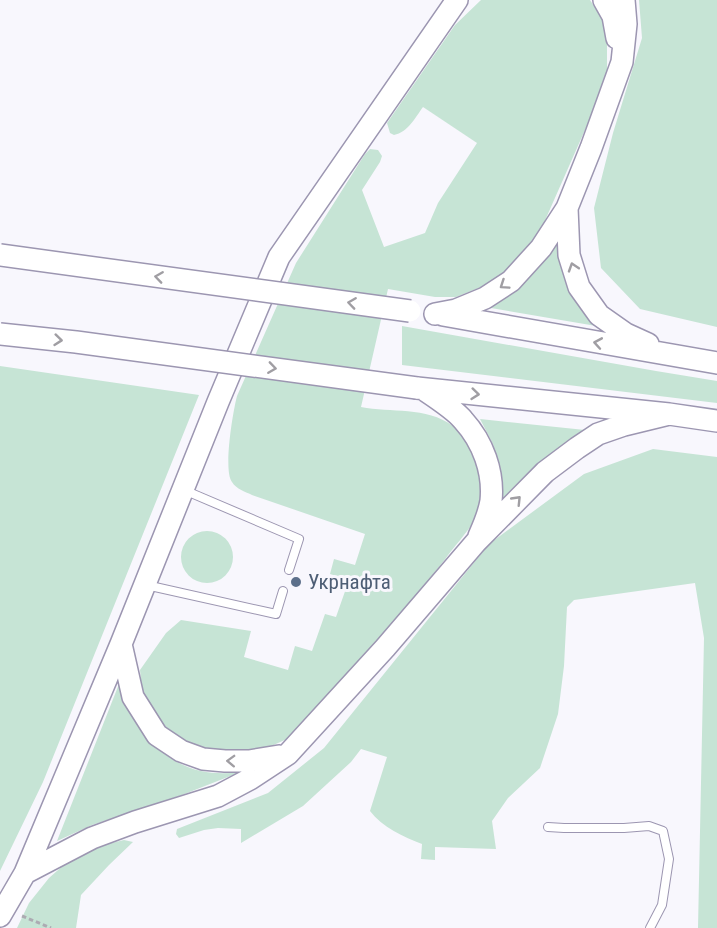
<svg xmlns="http://www.w3.org/2000/svg" width="717" height="928" viewBox="0 0 717 928" font-family="'Roboto Condensed',sans-serif">
  <style>
    .green { fill: #c6e4d5 }
    .lines { fill: none; stroke-linecap: round; stroke-linejoin: round }
    .lane-casing { stroke: #9c96b1; stroke-width: 10 }
    .secondary-casing { stroke: #9c96b1; stroke-width: 24 }
    .path { stroke: #acabb2; stroke-width: 3; stroke-dasharray: 4.5 3; stroke-linecap: butt }
    .lane { stroke: #fff; stroke-width: 8 }
    .secondary { stroke: #fff; stroke-width: 21 }
    .secondary-bridge-casing { stroke: #9c96b1; stroke-width: 24; stroke-linecap: butt }
    .secondary-bridge { stroke: #fff; stroke-width: 21 }
    .oneway { stroke: #a09ea3 }
    .service-dot { fill: #5c6f8a; stroke: #f8f7fd; stroke-width: 2 }
    .labels { text-anchor: middle; stroke-width: 6; stroke-linejoin: round; paint-order: stroke }
    .service-label { font-size: 21px; fill: #4e5e75; stroke: #f8f7fd; text-anchor: start }
  </style>
  <rect width="100%" height="100%" fill="#f8f7fd"/>
  <path class="green" d="M481,0h109l8,12 6,11 3,22v29l-11,31 -53,120 -15,23 -20,22 -27,17 -25,10h-21l-47,-8 -27,118c30,6 65,-1 92,19 26,18 33,63 23,91 -4,10 -23,31 -30,41 -49,64 -105,122 -159,181l-18,8 -21,6 -45,-3 -18,-8 -19,-15 -13,-15 -11,-22 -2,-20 26,-37 15,-13 70,11 -7,26 44,13 7,-24 17,5 13,-37 11,3 13,-37 -19,-6 4,-15 21,6 10,-31 -113,-39c-6,-3 -16,-6 -20,-13 -9,-11 1,-71 5,-86l59,-133 69,-109 5,-5 8,1 4,6 -2,6 -18,28 22,57 41,-14 13,-30 39,-60 -54,-36c-8,11 -15,25 -29,28l-4,-2 -3,-10 68,-98z
    M639,0h78v327l-77,-18 -39,-41 -7,-60 19,-75 29,-95z
    M560,232l42,95 -117,-20c14,-8 28,-15 40,-25 15,-14 25,-33 35,-50z
    M402,326l254,45 61,10v22l-315,-38z
    M0,366l199,29 -156,387 -43,89z
    M480,419l105,11c-31,21 -57,43 -82,71l-3,-28 -7,-29z
    M653,449l64,8v471h-19l6,-290 -9,-55 -121,17 -7,7 -3,59 -6,48 -18,54 -32,30 -16,23 4,28 -61,-2v13l-14,-1 1,-15c-18,-7 -40,-17 -52,-33l17,-54 -26,-8 -10,13 -48,44 -62,37v-14l-23,-1 -14,2 -25,8 -3,-4 1,-5 91,-36 56,-45 165,-204 95,-70z
    M181 557a26 26 0 1 1 52 0a26 26 0 1 1-52 0Z
    M119,684c13,38 39,78 82,87 11,3 25,2 37,2l-56,22 -90,30 -35,16z
    M124,840l9,2 -24,23 -28,30 -5,33h-59l12,-25 20,-25 17,-15 29,-16z"/>
  <g class="lines">
    <defs>
      <path id="lane" d="M184,490l115,49 -10,31
        M146,585l130,29 7,-23
        M548,827l16,1h60l25,-2 14,5 6,28 -7,46 -12,23"/>
      <path id="secondary" d="M604,0l9,16 4,22
        M567,208l2,47 10,32 20,28 27,19 22,10
        M435,314l21,-4 29,-12 26,-17 30,-33 26,-40 24,-60 31,-86 4,-38 -2,-24
        M443,315l274,48
        M417,388l252,26 48,7
        M423,389c12,8 32,21 40,31 20,22 31,52 28,81 -2,12 -7,24 -12,35
        M121,644l12,53 24,38 24,16 22,8 22,2h24l30,-5
        M25,873l67,-35 43,-16 83,-26 32,-17 38,-25 97,-106 91,-106 69,-70 32,-24 21,-14 26,-9 45,-11
        M0,916l25,-43 96,-229 97,-242 61,-145 178,-257"/>
    </defs>
    <use href="#lane" class="lane-casing"/>
    <use href="#secondary" class="secondary-casing"/>
    <path class="path" d="M22,916l29,12"/>
    <use href="#lane" class="lane"/>
    <use href="#secondary" class="secondary"/>
    <defs>
      <path id="secondary-bridge" d="M0,255l410,56
        M0,334l76,8 341,46"/>
    </defs>
    <use href="#secondary-bridge" class="secondary-bridge-casing"/>
    <use href="#secondary-bridge" class="secondary-bridge"/>
  </g>
  <defs><path id="oneway-chevron" d="M-2-3.5L2.5 0L-2 3.5" fill="none" stroke-width="1.6" stroke-linecap="round" stroke-linejoin="round" transform="scale(1.5)"/></defs>
  <g class="oneway">
    <use href="#oneway-chevron" transform="translate(573 267) rotate(-108)"/>
    <use href="#oneway-chevron" transform="translate(159 277) rotate(-172)"/>
    <use href="#oneway-chevron" transform="translate(504 285) rotate(146)"/>
    <use href="#oneway-chevron" transform="translate(352 303) rotate(-172)"/>
    <use href="#oneway-chevron" transform="translate(58 340) rotate(6)"/>
    <use href="#oneway-chevron" transform="translate(598 343) rotate(-170)"/>
    <use href="#oneway-chevron" transform="translate(272 368) rotate(8)"/>
    <use href="#oneway-chevron" transform="translate(475 394) rotate(6)"/>
    <use href="#oneway-chevron" transform="translate(517 500) rotate(-46)"/>
    <use href="#oneway-chevron" transform="translate(231 761) rotate(-178)"/>
  </g>
  <circle class="service-dot" cx="296" cy="582" r="6"/>
  <g class="labels">
    <g class="service-label">
      <text x="308" y="589">Укрнафта</text>
    </g>
  </g>
</svg>
